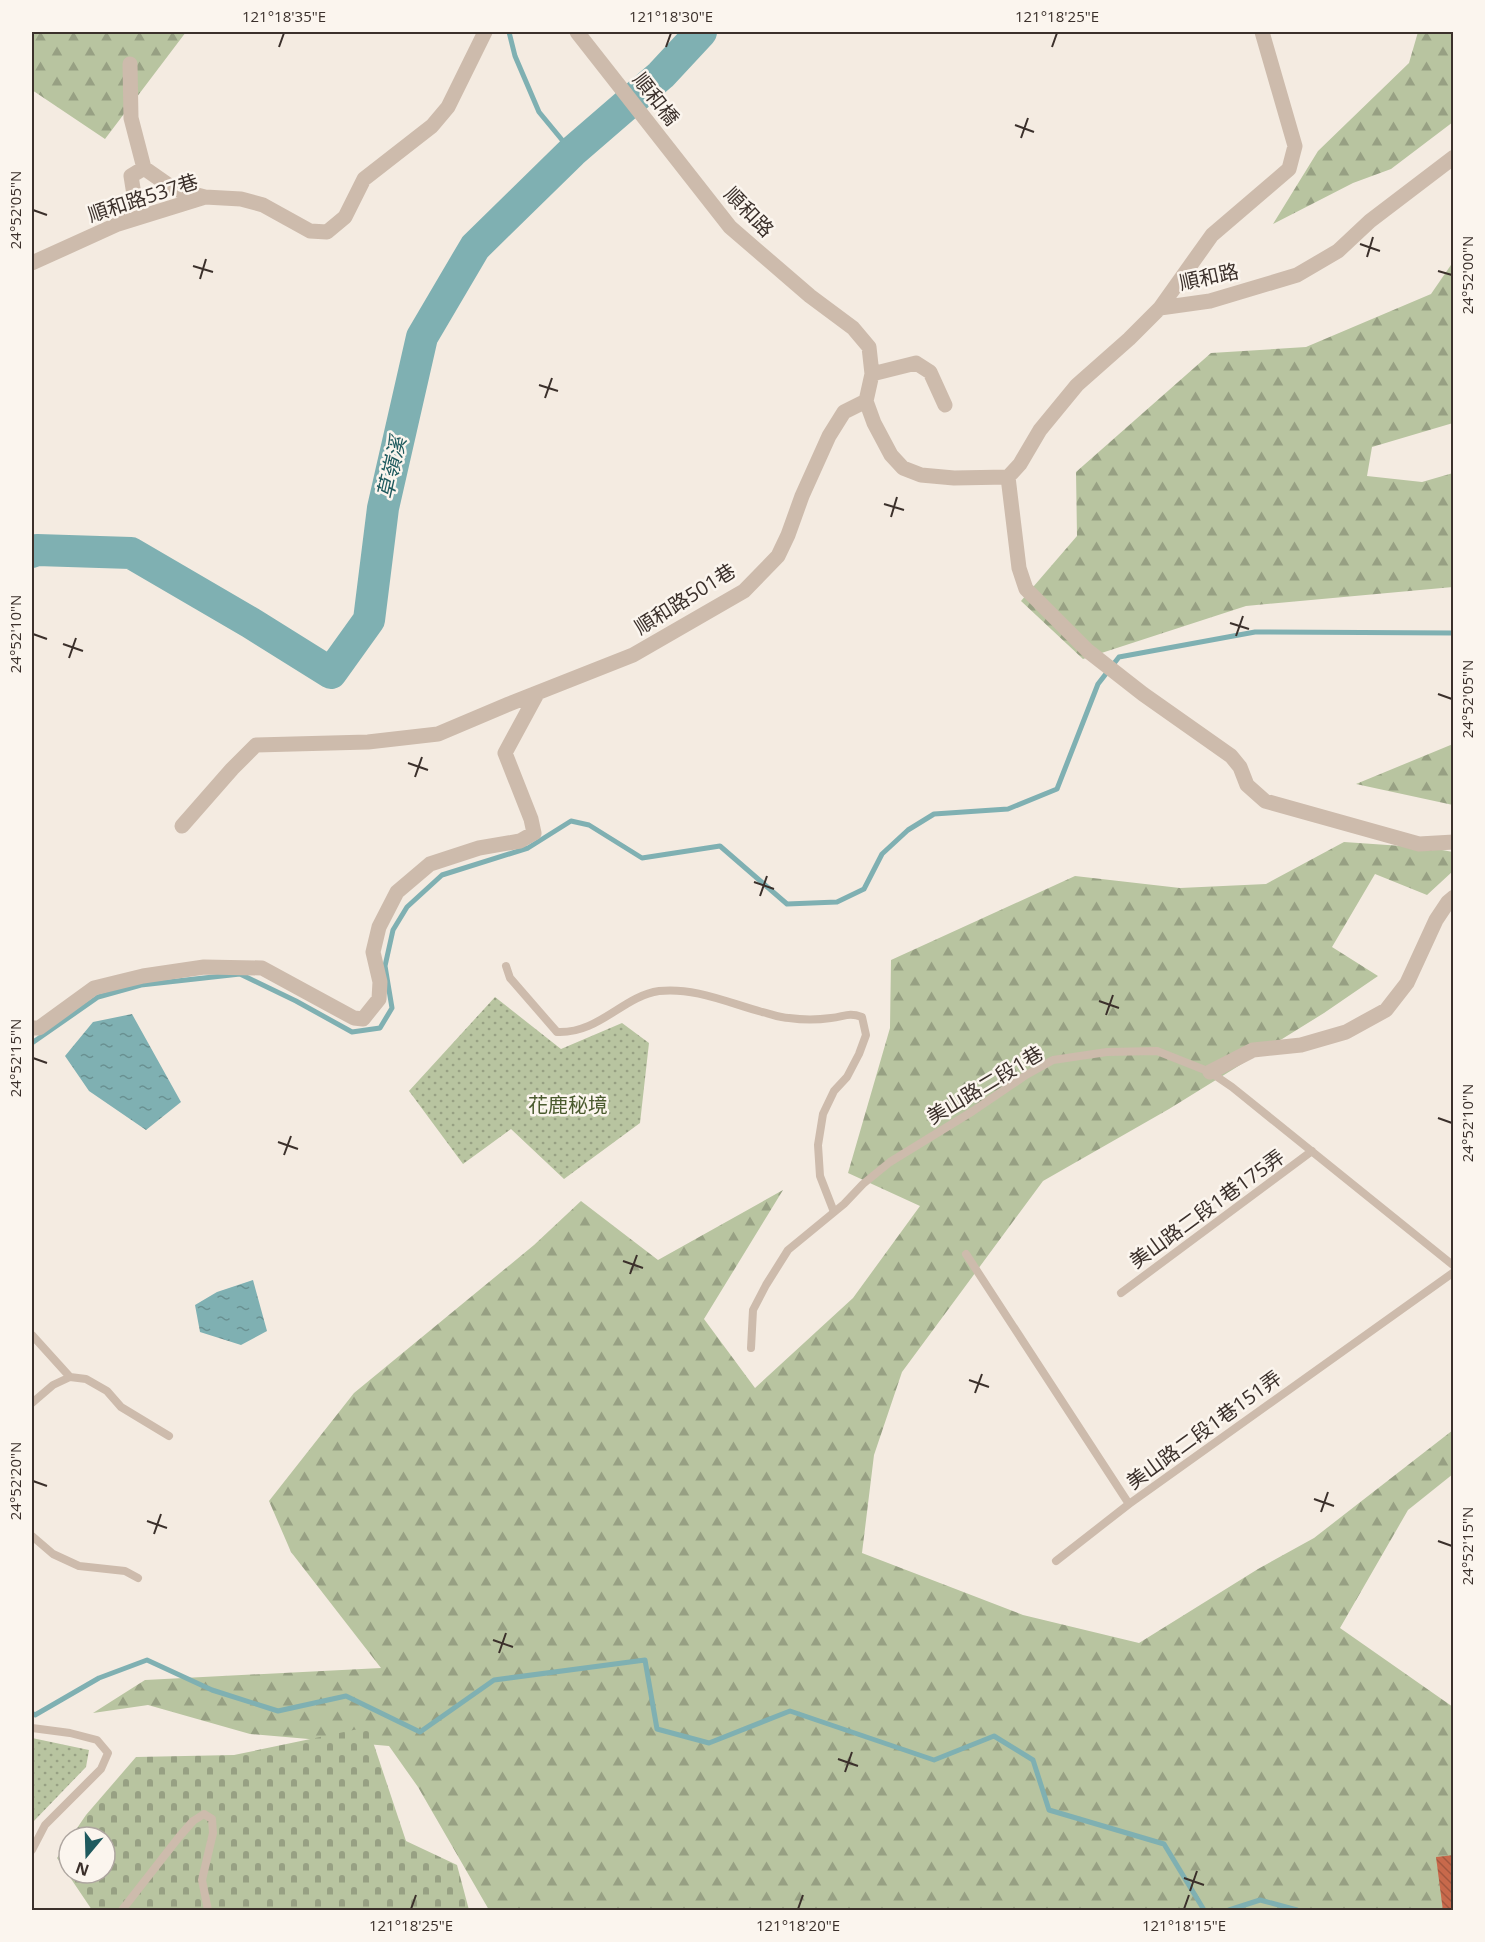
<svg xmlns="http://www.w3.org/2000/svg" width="1485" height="1942" viewBox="0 0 1485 1942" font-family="'Open Sans','Noto Sans TC',sans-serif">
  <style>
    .green { fill: url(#green-dots) }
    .forest { fill: url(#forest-firs) }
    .cemetery { fill: url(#cemetery-stones) }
    .water { fill: url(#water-ripples) }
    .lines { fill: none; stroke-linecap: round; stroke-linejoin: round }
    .stream { stroke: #7fb0b2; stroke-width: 5 }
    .river { stroke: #7fb0b2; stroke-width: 32 }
    .building { fill: url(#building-back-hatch) }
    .lane { stroke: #cdbbac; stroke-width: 8 }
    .street { stroke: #cdbbac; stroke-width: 15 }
    .ticks { fill: none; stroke: #3b302b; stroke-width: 2 }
    .labels { text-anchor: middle; stroke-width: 5; stroke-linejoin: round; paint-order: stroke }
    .street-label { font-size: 20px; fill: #3b302b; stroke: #fbf5ee }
    .park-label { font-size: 20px; fill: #4a5a2e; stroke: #fbf5ee }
    .water-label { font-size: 21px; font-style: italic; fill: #1f5a5e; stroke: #fbf5ee }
    .neatline { fill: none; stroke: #3b302b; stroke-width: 2 }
    .ticks-label { font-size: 15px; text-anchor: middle; fill: #3b302b }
  </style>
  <defs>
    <pattern id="green-dots" width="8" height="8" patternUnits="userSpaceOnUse" patternTransform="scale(1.5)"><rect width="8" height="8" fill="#b8c4a0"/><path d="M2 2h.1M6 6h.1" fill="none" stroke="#97a083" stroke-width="1.8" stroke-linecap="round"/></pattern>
    <pattern id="forest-firs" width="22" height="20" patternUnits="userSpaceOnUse" patternTransform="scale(1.5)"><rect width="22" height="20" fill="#b8c4a0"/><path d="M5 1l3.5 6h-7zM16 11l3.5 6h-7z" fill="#97a083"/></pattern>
    <pattern id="cemetery-stones" width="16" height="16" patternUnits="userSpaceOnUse" patternTransform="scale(1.5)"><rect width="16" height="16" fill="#b8c4a0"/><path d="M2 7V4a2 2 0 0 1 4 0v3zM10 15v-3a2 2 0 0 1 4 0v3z" fill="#97a083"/></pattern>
    <pattern id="water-ripples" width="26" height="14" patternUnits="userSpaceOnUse" patternTransform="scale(1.5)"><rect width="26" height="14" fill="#7fb0b2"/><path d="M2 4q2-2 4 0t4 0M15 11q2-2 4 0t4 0" fill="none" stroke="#699091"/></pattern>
    <pattern id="building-back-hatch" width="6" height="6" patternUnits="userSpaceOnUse" patternTransform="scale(1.5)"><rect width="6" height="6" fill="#c8694b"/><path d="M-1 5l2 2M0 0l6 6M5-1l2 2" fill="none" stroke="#a4573f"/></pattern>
  </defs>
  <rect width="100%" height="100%" fill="#f4ebe1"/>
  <path class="green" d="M495,997l66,52 61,-26 27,20 -9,80 -76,56 -53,-50 -48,35 -54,-73z
    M32,1738l57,12 -3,17 -54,56z"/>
  <path class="forest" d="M32,32h154l-81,107 -73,-49z
    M1418,32h35v90l-62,47 -38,14 -80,41 45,-73 91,-88z
    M1453,262v161l-81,24 -5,29 55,6 31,-9v114l-207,19 -163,53 -62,-58 56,-65 -1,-64 135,-119 95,-6 125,-53z
    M1453,744v61l-97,-21z
    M1344,842l87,6 22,4v19l-26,24 -52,-21 -43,73 46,29 -54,37 -155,96 -126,72 -141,191 -28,83 -12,98 161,62 116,28 119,-74 56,-31 139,-108v44l-45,36 -68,118 113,79v203h-964l-71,-123 -29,-41 -139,-12 -102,-29 -55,8 52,-33 236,-12 -90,-116 -22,-51 85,-108 180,-148 47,-44 77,59 125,-70 -79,129 51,69 98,-90 67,-92 -72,-33 42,-145 1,-68 184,-84 105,12 86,-4z"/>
  <path class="cemetery" d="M368,1727l38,114 51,24 12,45h-377l-35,-52 12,-17v32h36v-36h-34l15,-22 50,-58 98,-2z"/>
  <path class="water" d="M132,1014l49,88 -35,28 -57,-39 -24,-35 28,-34z
    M253,1280l14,51 -26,14 -41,-13 -5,-27 22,-13z"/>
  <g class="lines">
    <path class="stream" d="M509,32l6,24 24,56 33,40
      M32,1043l66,-46 43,-12 99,-11 56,27 56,31 28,-4 12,-20 -7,-42 8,-36 14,-23 35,-32 86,-27 43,-27 18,4 53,33 78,-12 67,58 50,-2 27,-13 18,-35 26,-24 26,-16 74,-5 49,-20 41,-105 21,-27 136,-25 199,1
      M32,1713l3,2 64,-37 48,-18 65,30 66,21 68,-15 74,36 74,-52 151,-20 12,69 52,14 81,-32 144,49 60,-24 39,24 16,50 115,34 40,66
      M1229,1910l31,-10 37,10"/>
    <path class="river" d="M32,552l5,-2 94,3 120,70 80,50 38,-53 14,-112 39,-171 53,-90 97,-95 89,-77 40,-43"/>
  </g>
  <path class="building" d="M1454,1855v56h-11l-7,-54z"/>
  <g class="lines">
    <path class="lane" d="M506,966l4,12 47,54c42,2 66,-36 102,-41 35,-4 70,12 103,21 9,2 18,6 27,6 14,2 28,2 42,0 13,-1 17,-6 31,-1l4,18 -7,19 -12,23 -13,14 -11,23 -5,31 2,31 14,36
      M966,1254l163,250 325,-232
      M1121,1293l191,-142
      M32,1335l38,42
      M751,1348l2,-38 13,-25 22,-35 56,-46 19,-20 27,-22 83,-51 53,-36 27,-15 54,-8 50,-1 53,21 22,15 222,179
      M32,1403l21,-18 17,-8 16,2 21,12 14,16 48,29
      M32,1536l21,18 26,12 46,5 13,7
      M1056,1561l73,-57
      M32,1728l38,5 27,7 11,13 -7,16 -56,56 -13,25
      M122,1910l57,-73 14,-16 11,-7 8,5 1,14 -11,47 6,30"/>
    <path class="street" d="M577,32l153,195 80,69 43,32 16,19 3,27 -6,27 8,22 17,32 12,13 18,7 33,3 54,-1 12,-13 20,-34 37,-45 52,-46 31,-31 50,-7 87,-26 41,-24 32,-30 84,-64
      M130,64l1,54 13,50
      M123,208l12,-7 -4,-25 13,-8 30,21 31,8
      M32,263l86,-39 87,-27 36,2 22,6 47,26 17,1 18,-15 19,-38 68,-53 16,-19 37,-75
      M1160,308l52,-73 77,-66 6,-23 -33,-114
      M872,374l44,-11 14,9 15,33
      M1008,477l11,91 7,21 62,62 55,43 88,62 9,11 7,18 18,16 154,43 35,-2
      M182,826l50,-57 24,-24 112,-3 70,-8 71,-30 124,-49 111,-64 34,-35 10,-21 14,-39 27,-60 15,-24 22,-11
      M32,1028h7l55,-40 49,-12 61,-9 58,1 92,50 9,1 16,-20 1,-17 -7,-30 6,-25 18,-35 33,-28 49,-16 41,-7 14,-8 -3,-14 -26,-66 32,-59
      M1210,1072l43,-22 48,-5 45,-13 40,-22 21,-27 29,-63 12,-18 6,-5"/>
  </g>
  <path class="ticks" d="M279,47l5,-14M666,47l5,-14M1052,47l5,-14M1015,125l19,7M1021,138l7,-20M33,210l14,5M1360,244l20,7M1367,257l6,-20M193,266l20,6M1438,271l14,4M200,279l6,-20M539,385l19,6M545,398l7,-20M884,504l20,6M891,517l6,-20M1230,623l19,6M33,634l14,5M1236,636l7,-20M63,644l20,7M69,658l7,-20M1438,694l14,5M408,763l20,7M415,777l7,-20M754,882l20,7M760,896l7,-20M1099,1001l20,7M1106,1015l7,-20M33,1058l14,5M1438,1118l14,5M278,1142l20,7M284,1155l7,-19M623,1261l20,7M630,1274l7,-19M969,1380l20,7M975,1393l7,-19M33,1481l14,5M1314,1499l20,7M1321,1512l7,-20M147,1521l20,7M154,1534l7,-20M1438,1541l14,5M493,1640l20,7M499,1653l7,-20M838,1759l20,7M845,1772l7,-20M1184,1878l20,7M1190,1891l7,-20M411,1909l5,-14M798,1909l5,-14M1184,1909l5,-14"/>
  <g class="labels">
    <g class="street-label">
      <text transform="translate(656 99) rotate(52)" y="7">順和橋</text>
      <text transform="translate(143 198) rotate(-18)" y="7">順和路537巷</text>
      <text transform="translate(749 212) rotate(46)" y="7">順和路</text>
      <text transform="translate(1209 277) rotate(-12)" y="7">順和路</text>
      <text transform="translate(685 599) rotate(-32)" y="7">順和路501巷</text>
      <text transform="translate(985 1085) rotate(-31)" y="7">美山路二段1巷</text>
      <text transform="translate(1207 1209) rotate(-36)" y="7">美山路二段1巷175弄</text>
      <text transform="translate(1204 1430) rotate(-36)" y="7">美山路二段1巷151弄</text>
    </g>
    <g class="park-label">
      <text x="568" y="1112">花鹿秘境</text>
    </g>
    <g class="water-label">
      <text transform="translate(392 468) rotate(-77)" y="7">草嶺溪</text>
    </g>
  </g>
  <rect width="1485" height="1942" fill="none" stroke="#fbf5ee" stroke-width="66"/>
  <g transform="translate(87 1855) rotate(199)"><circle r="28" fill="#fbf5ee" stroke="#aea6a0" stroke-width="1.5"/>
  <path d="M0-4.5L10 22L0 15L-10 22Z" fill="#1f5a5e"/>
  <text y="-9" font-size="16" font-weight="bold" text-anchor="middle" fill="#3b302b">N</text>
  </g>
  <rect x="33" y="33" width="1419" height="1876" class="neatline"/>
  <g class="ticks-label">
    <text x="284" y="22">121°18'35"E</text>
    <text x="671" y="22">121°18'30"E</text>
    <text x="1057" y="22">121°18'25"E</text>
    <text transform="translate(16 210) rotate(-90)" y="5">24°52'05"N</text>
    <text transform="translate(1468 275) rotate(-90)" y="5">24°52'00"N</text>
    <text transform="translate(16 634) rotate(-90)" y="5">24°52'10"N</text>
    <text transform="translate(1468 699) rotate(-90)" y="5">24°52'05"N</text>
    <text transform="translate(16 1058) rotate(-90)" y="5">24°52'15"N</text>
    <text transform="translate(1468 1123) rotate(-90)" y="5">24°52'10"N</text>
    <text transform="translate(16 1481) rotate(-90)" y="5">24°52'20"N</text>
    <text transform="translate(1468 1546) rotate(-90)" y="5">24°52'15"N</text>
    <text x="411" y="1931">121°18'25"E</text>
    <text x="798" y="1931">121°18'20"E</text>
    <text x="1184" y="1931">121°18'15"E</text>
  </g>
</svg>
